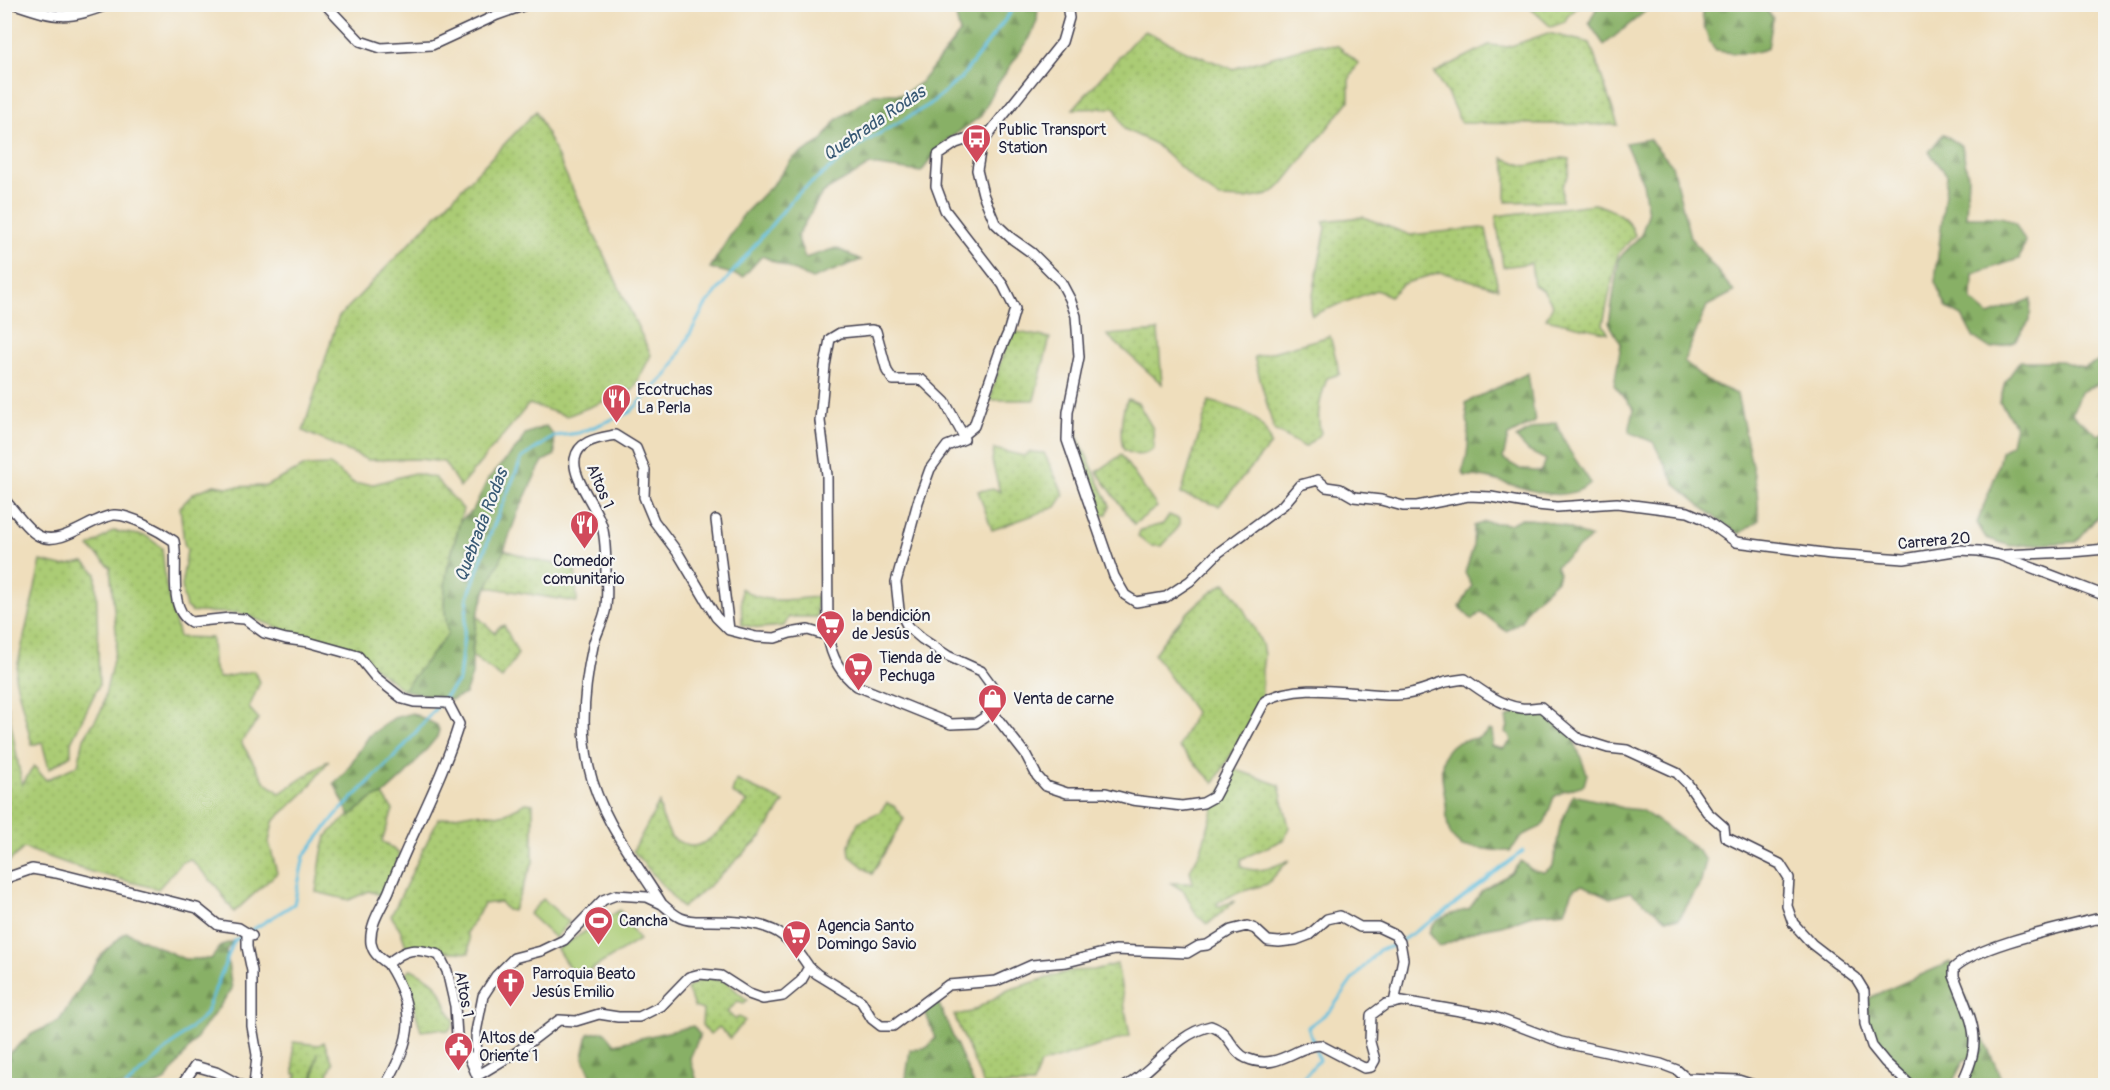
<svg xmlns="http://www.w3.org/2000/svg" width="2110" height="1090" viewBox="0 0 2110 1090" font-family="Pangolin,sans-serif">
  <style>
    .grass { fill: url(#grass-dots); stroke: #667758; stroke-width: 1.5 }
    .forest { fill: url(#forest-firs); stroke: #556950; stroke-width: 1.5 }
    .park { fill: #abcc74; stroke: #667758; stroke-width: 1.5 }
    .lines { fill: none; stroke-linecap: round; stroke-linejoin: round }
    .stream { stroke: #61bfdf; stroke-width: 3 }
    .minor-casing { stroke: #413e4e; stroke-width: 12 }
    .minor { stroke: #fff; stroke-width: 9 }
    .labels { text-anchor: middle; stroke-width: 4.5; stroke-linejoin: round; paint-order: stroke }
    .poi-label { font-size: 16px; fill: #22223b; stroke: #f6f6f2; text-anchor: start }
    .street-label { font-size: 16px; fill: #22223b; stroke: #f6f6f2 }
    .water-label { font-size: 18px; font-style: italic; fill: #385974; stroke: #f6f6f2 }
  </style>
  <defs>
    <pattern id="grass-dots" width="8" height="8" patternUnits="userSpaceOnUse" patternTransform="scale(1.5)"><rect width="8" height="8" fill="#abcc74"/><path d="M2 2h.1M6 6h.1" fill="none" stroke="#93af65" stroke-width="1.8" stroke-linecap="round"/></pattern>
    <pattern id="forest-firs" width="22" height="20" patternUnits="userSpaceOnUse" patternTransform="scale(1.5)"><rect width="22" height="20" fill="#88b066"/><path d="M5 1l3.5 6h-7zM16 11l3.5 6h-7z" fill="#6f8f55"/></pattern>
  </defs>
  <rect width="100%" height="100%" fill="#f6f6f2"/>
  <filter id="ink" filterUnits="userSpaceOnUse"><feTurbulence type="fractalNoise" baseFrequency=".0167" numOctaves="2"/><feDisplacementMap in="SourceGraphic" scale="12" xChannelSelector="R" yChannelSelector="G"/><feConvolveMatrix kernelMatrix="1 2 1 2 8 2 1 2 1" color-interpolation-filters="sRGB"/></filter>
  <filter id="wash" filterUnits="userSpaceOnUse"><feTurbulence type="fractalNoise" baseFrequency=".008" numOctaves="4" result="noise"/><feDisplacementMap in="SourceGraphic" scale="24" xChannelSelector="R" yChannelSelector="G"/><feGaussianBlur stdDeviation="1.35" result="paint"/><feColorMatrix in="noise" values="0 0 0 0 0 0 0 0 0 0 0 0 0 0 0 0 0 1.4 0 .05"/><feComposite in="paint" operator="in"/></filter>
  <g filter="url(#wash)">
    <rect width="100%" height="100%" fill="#efdebc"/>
    <path class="grass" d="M1527,5h53l-13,12 -2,5 -14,5z
      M1145,31l43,21 45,17 83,-25 22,2 20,17 -9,17v21l-68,85 -13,9 -22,4 -26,-1 -22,-15 -43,-39 -31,-15 -9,-21 -42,1 62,-70z
      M1548,33l42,10 28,82 -157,-2 -13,-28 -14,-22 55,-28 19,2z
      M536,111l115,244 -18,35 -66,26 -38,-12 -69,83 -16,-25 -25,-3 -51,1 -65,-29 35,-113z
      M1503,158l23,8 36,-8 8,1 -2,17 -6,10v15l-56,1v-33z
      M1594,204c18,5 35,12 41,31l-17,19 -15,70 5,9 -62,-14 7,-14 -10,-15 -9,-5 -3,-22 -28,4 -7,-51z
      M1363,217l47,18 71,-7 5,1 12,59 -58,-16 -37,12 -13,12 -14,-6 -64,25 -2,-6 16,-81 -3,-7z
      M1012,331l38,7 -16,62h-44l11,-40z
      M1158,331l4,53 -55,-49z
      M1330,336l10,38 -13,4c-6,19 -12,36 -6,55l-16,14 -31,-17 -20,-73z
      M1128,399l10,4 15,26 1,20c-12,8 -18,7 -30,1 -5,-10 -3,-42 4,-51z
      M1209,401c28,8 53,11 62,43l-52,62 -38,-12z
      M1076,433l34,73 -3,8 -8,2 -16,-38 -13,-40z
      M994,449l30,7 6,-4 14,1 20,42 -8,12 -64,23 -14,-39 17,-2 5,3 -8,-31z
      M1121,455l36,52 -23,17 -37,-52z
      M330,465l25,19h19l40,-11 21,5 28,31 -17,66 -2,29 4,30 -45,56 -54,-43 -48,-11 -62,-23 -47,-1 -6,-5 -3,-11 -1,-15 5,-31 -3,-7 -4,-36 14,-14 20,-8 13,2 39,-1 39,-20z
      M1169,515l10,4v5l-6,10 -11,12h-11l-13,-9 2,-7 23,-6z
      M113,531l33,5 16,12 4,38 13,51 33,1 1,27 6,13 35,-7 6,11 -11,26 10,11 -18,23 24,40 15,11 49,-33 -23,31 -33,31 -4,20 8,31 -43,39 -17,-25 -27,-28 -9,4 -23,26 -70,-18 -64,-23 -19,17v-152l3,-6 14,78 12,-19 12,14 32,-15 6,-27 18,-29 15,-67 -7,-75 -21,-20z
      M504,550l39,12 32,3 2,37 -90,-15z
      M41,561l21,5 22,-4 12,11 3,112 -28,57v13l-22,14 -7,-27 -10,3 -17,-68z
      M1225,583l12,15 16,28 9,18 2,11 -2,16v32l-48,80 -35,-36 16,-35 -41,-58c19,-28 41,-53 71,-71z
      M741,588c25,18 47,11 76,9v20h-28l-5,9 -24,2 -18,-3z
      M477,616l18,17 3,-5 6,-3 14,29 -16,24 -30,-22z
      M1234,769l45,16 10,42 -4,12 -44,20v7c17,9 31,1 48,-6l-22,24 -30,9 -19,9 -1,5 18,-6 -27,23 -11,-8 -13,-25 -13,-8h22l-3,-13 11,-20 15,-49z
      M736,780l48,22 -22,34 -53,50 -27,22 -49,-57 26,-48 3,14 9,20c7,4 15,10 22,9 19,-1 41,-32 55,-44l-16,-9z
      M383,795l10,15 -11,31 18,13 -17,42 -14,-5 -20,9 -33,-8 6,-40 4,-15 10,-11 37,-28z
      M526,803l7,1v58l-20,49 -6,-1 -7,-8 -16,2 -18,29 3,6v14l-62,-4 -7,-20 -9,-13 47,-97 34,-6 30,2z
      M887,803l7,3 10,13 -32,55 -22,-18 -1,-10 9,-24 22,-10z
      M1117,964l13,72 -90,28 -7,21h-49l-30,-70 17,-3 37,-22 62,-19 24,-1z
      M411,969c9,5 23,11 28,20 7,10 4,19 15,30l-1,6 -5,6 -9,-2 -18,2 -16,-57z
      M705,977l20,4 22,19 -3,3 -6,-2 -11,11 8,7 4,-2 6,4 -15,17 -11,-11 -9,8 -8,-10 1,-15 -9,-3 -7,-19z
      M293,1042l26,3 5,-3 9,21 -6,14 1,8h-15l5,-33 -7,33h-18l4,-11h-3z"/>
    <path class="forest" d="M953,5h85l-1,16 -7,17 -33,47 -16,31 -35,25 -25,31 -51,-7 -48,28 -25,43 8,22 31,-10 25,12 -49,19 -50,-23 -19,21 -33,-9 33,-53 32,-33 18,-24 29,-17 13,-20 39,-27h29l18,-12 39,-49z
      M1598,5v-1l55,1 -49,40 -15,-22z
      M1701,5h61l11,13 -5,30c-18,8 -33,5 -52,3 -11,-12 -13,-31 -15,-46z
      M1943,134l19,12 6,30 -2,41h36l13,6 10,18 -6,18 -46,15 -1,27 17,14 42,-16 -1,21 -16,22 -23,7 -18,-12 -11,-21 -15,-8 -12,-26 12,-107 -18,-23z
      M1649,139l23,26 18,72 44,55 -27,14 -23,55 23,20 30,13 20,95 2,31 -19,14 -21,-13 -43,-36 -23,-43 -24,-10 5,-23 -20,-24 7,-41 -12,-21 10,-65 22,-23 7,-21 -5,-31 -18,-40z
      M2105,357v24l-25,11 -8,22 26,21 7,-3v76l-29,34 -65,4 -25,-8 -9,-15 19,-49 5,-22 10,-8 4,-19 -15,-23 5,-20 15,-21h41l23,7z
      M1528,373l7,49 -27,14 -5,23 17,10 21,3 5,-12 -18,-9 -12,-13 16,-9 24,-7 13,28 22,33c-36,30 -86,-9 -126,-7l-3,-4c9,-22 7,-45 3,-69z
      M546,426l8,10 1,19 -12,6 -8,15 -17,36 -17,47 -14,28 -10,29 -5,34v25l-7,19 -14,6 -48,-10 45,-56 -4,-30 2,-29 14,-54 13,-11 15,-31 31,-34 6,-11z
      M1519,519c27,-1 49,8 72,19l-35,28 3,7 -2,7 -28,26 -8,15 -15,10 -25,-19 -9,8 -12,-13 12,-21 -7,-13 8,-25 1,-22 11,-4 25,2z
      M1537,709l36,28 14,37 -3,11 -20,6 -10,6 -9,25 -4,5 -18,8 -13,16c-17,1 -31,-5 -48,-4 -4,-4 -10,-8 -12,-14 -4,-8 -3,-19 -4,-28 -2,-19 -11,-44 5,-59 11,-10 29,-3 38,-16l3,1 1,9 -2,6 12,3 8,-8 -2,-6 -4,-3 3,-5 -2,-9 14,-7z
      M412,713l25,12 2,5 -2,7 -32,38 -22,20 -10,3 -23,18 -16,-33 10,-9 25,-38 25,-18z
      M1573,795l35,8 14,5 19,2 50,34 15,16 -5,22 -22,37h-13l-36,-27 -20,6 -27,-13 -9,3 -9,23 -30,3 -28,10 -27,5 -41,18 -10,-15c8,-17 24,-18 40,-23l13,-18 29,-18 10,-12 11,9 12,2 9,-6 7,-40z
      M126,932l58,27h27l11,-14 12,-4 -8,9 6,39 -66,91 -12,6 -149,-1v-28l27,-23 27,-13 44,-68z
      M1950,962l54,123h-40l12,-28 7,-8 -20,13 -12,23h-36l-40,-40 -8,-25 2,-22z
      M938,1002l36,83h-69l5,-35 18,-3 7,-9 -10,-27z
      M693,1026l7,9 -10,23 7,23 -2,4h-100l-12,-28 5,-23 16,-3 11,13z"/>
    <path class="park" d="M543,899l26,23 -14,16 -26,-24z
      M620,910l19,30 -63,39 -19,-30z"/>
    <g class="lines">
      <path class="stream" d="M126,1086l79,-71 29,-74 60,-37 10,-48 32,-41 65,-65 58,-70 9,-83 23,-65 31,-74 33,-22 24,-3 51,-21 39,-39 36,-67 91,-111 67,-52 66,-38 32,-27 56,-74
        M1293,1086l10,-8 16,-18 -11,-33 23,-17 21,-30 27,-30 14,-4 49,-32 81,-63"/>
    </g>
  </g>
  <g filter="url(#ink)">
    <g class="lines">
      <defs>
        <path id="minor" d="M15,4c44,15 52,16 95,0
          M325,4l35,37 21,7 51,-3 65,-30 31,-11
          M1067,4l2,14 -7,24 -71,89 -10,15 -4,24 6,24 12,29 16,15 21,15 29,29 9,17 6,17 3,41 -11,55 -1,28 47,136 11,19 11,7 30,-5 24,-16 28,-28 65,-48 17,-20 18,-5 8,7 14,2 14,8 27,3 22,6h14l51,-10 23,1 46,8 20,2 60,-4 71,9 16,7 32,23 95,12 73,5 56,-9 19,1 20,4 107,41
          M4,499c9,10 24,32 35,37 23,11 53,-19 75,-21 16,-1 47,17 60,26 5,24 -7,68 17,81l39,-4 15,1 19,14 22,6 22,3 50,14 17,21 28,22 11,3 34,1 11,21c-18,58 -48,110 -70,167 -7,16 -20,33 -18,52 2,11 9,15 17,21
          M716,520l13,110
          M2004,555l67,-3 35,-3
          M828,636l-1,-161 -7,-54 5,-55 5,-27 10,-6 31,-3 5,1 11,40 6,9h29l23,22 18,33
          M990,709l36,46 11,21 9,10 21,7h39l26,7 50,6 21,-3 11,-6 51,-96c35,-21 93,-5 132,-6 16,0 30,-7 45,-12 7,-2 15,-3 23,-4 15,11 37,27 56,29 7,1 14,-1 20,-1l38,32 29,9 19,2 50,23 10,10 20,29 17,15 1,10 55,27 9,14 -2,28 6,17 19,21 44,34 8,13 1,33 7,22 13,16 26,24
          M4,881l5,-4 23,-8 24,4 141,35 21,17 21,3 13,8h-5v11l5,24v55l5,29 -3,31
          M809,967l8,7 44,27 11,18 9,7h12l55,-41 48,-4 36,-16 35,-3 48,-12 72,3 12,-7 8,-1 24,-15 16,-4 8,3 13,12 11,1 17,-2 13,-5 18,-16 13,-3 20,11h18l17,8 5,7 3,17 -9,44
          M477,1071l-1,-39 7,-36 13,-20 18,-18 27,-7 23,-11 39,-40 13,-5 31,2 15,7
          M181,1086l14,-20 21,6 26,14
          M385,1086c27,-46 33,-75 3,-122 18,-17 28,-16 51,-9l8,16 8,35 2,30 13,23 7,17 40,-24 42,-32 17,1 23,-7 19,3h21l22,-11 28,-29 11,-3 21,2 28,18 14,5 20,-3 18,-15 8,-14c-9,-13 -20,-30 -36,-37 -20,-9 -43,-9 -64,-9 -9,0 -19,1 -28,-3 -7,-3 -13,-9 -19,-14 -26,-42 -62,-86 -73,-136 -9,-40 -5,-81 4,-122 3,-13 11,-25 13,-39 1,-10 1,-21 0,-31 0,-16 0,-36 -4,-50 -6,-21 -30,-47 -27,-67 3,-19 25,-21 40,-24l21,13 9,22 -1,27 10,24 24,32 38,64 13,13 27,7 19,1 15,-5 18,-3 20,6c3,20 13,38 29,50l94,38 25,-1 12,-8 5,-13 -1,-16 -11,-15 -33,-15 -26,-17 -14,-12 -9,-17 -3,-28 22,-80 12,-33 17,-23 17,-7 -1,-4 11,-9 26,-75 8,-18 7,-24 -12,-24 -58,-75 -9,-24 2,-31 18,-12 35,-12
          M1126,1086c30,-17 49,-52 85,-60 4,2 9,4 12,7 8,8 13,21 23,25 32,14 50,-13 74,-13l44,23 7,-1 4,-7 -5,-18 1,-27 15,-11 16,-3 93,16 66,25 100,22 16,6 9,8 52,2 19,6
          M1960,1086c26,-47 11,-65 -6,-110v-8c24,-23 107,-40 142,-49l10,1"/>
      </defs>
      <use href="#minor" class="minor-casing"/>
      <use href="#minor" class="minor"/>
    </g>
  </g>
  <defs>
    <symbol id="bus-pin" viewBox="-11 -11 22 30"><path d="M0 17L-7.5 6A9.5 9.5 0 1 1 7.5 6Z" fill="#d1495b" stroke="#f6f6f2"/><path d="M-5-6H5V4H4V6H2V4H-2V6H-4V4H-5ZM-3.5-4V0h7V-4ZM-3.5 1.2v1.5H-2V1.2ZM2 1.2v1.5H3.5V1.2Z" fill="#fff"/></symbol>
    <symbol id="restaurant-pin" viewBox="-11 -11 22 30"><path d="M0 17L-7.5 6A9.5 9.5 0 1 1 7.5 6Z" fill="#d1495b" stroke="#f6f6f2"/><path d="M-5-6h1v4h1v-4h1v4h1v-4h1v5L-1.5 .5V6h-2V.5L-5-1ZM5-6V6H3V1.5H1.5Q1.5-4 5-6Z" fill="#fff"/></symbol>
    <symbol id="supermarket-pin" viewBox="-11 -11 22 30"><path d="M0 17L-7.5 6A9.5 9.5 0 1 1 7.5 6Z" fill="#d1495b" stroke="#f6f6f2"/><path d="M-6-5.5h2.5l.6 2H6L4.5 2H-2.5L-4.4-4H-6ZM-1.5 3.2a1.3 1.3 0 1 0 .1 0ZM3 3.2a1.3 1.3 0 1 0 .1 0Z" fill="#fff"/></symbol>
    <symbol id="shop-pin" viewBox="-11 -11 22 30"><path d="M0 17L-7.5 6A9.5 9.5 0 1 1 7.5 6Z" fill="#d1495b" stroke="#f6f6f2"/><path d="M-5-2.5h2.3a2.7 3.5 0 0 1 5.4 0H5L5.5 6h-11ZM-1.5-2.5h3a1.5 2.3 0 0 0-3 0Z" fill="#fff"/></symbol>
    <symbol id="stadium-pin" viewBox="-11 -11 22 30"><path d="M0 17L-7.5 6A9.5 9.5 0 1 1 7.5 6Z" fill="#d1495b" stroke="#f6f6f2"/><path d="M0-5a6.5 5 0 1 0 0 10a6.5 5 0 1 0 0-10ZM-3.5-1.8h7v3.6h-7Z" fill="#fff"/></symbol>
    <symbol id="church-pin" viewBox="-11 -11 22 30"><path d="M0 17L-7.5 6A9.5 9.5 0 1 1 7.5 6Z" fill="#d1495b" stroke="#f6f6f2"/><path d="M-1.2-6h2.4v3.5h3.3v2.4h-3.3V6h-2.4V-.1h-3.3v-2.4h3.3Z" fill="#fff"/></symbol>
    <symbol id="civic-pin" viewBox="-11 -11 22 30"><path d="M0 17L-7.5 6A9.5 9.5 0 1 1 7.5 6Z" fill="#d1495b" stroke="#f6f6f2"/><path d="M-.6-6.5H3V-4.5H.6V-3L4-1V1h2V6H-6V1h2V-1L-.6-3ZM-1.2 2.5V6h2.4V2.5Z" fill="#fff"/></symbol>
  </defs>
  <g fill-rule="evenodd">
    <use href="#bus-pin" x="960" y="122" width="33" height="45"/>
    <use href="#restaurant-pin" x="600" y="382" width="33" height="45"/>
    <use href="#restaurant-pin" x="568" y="508" width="33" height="45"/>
    <use href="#supermarket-pin" x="814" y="608" width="33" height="45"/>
    <use href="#supermarket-pin" x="842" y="650" width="33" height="45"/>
    <use href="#shop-pin" x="976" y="682" width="33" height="45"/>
    <use href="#stadium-pin" x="582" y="904" width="33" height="45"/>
    <use href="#supermarket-pin" x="780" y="918" width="33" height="45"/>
    <use href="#church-pin" x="494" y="966" width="33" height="45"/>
    <use href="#civic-pin" x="442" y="1030" width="33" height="45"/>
  </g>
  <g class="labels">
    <g class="poi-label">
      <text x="998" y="135">Public Transport<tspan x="998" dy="18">Station</tspan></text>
      <text x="637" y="395">Ecotruchas<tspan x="637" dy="18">La Perla</tspan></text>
      <text x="584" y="566" text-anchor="middle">Comedor<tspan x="584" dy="18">comunitario</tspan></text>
      <text x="852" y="621">la bendición<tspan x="852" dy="18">de Jesús</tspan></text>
      <text x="879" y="663">Tienda de<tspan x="879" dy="18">Pechuga</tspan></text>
      <text x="1013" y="704">Venta de carne</text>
      <text x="619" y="926">Cancha</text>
      <text x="817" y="931">Agencia Santo<tspan x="817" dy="18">Domingo Savio</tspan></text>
      <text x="532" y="979">Parroquia Beato<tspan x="532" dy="18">Jesús Emilio</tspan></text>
      <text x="479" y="1043">Altos de<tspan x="479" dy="18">Oriente 1</tspan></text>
    </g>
    <g class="street-label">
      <text transform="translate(601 486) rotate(67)" y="6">Altos 1</text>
      <text transform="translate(1934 540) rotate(-5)" y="6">Carrera 20</text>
      <text transform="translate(465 994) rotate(79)" y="6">Altos 1</text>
    </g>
    <g class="water-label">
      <text transform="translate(874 123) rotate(-34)" y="6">Quebrada Rodas</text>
      <text transform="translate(481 525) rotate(-69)" y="6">Quebrada Rodas</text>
    </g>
  </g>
  <rect width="2110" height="1090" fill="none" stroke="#f6f6f2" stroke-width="24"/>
</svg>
